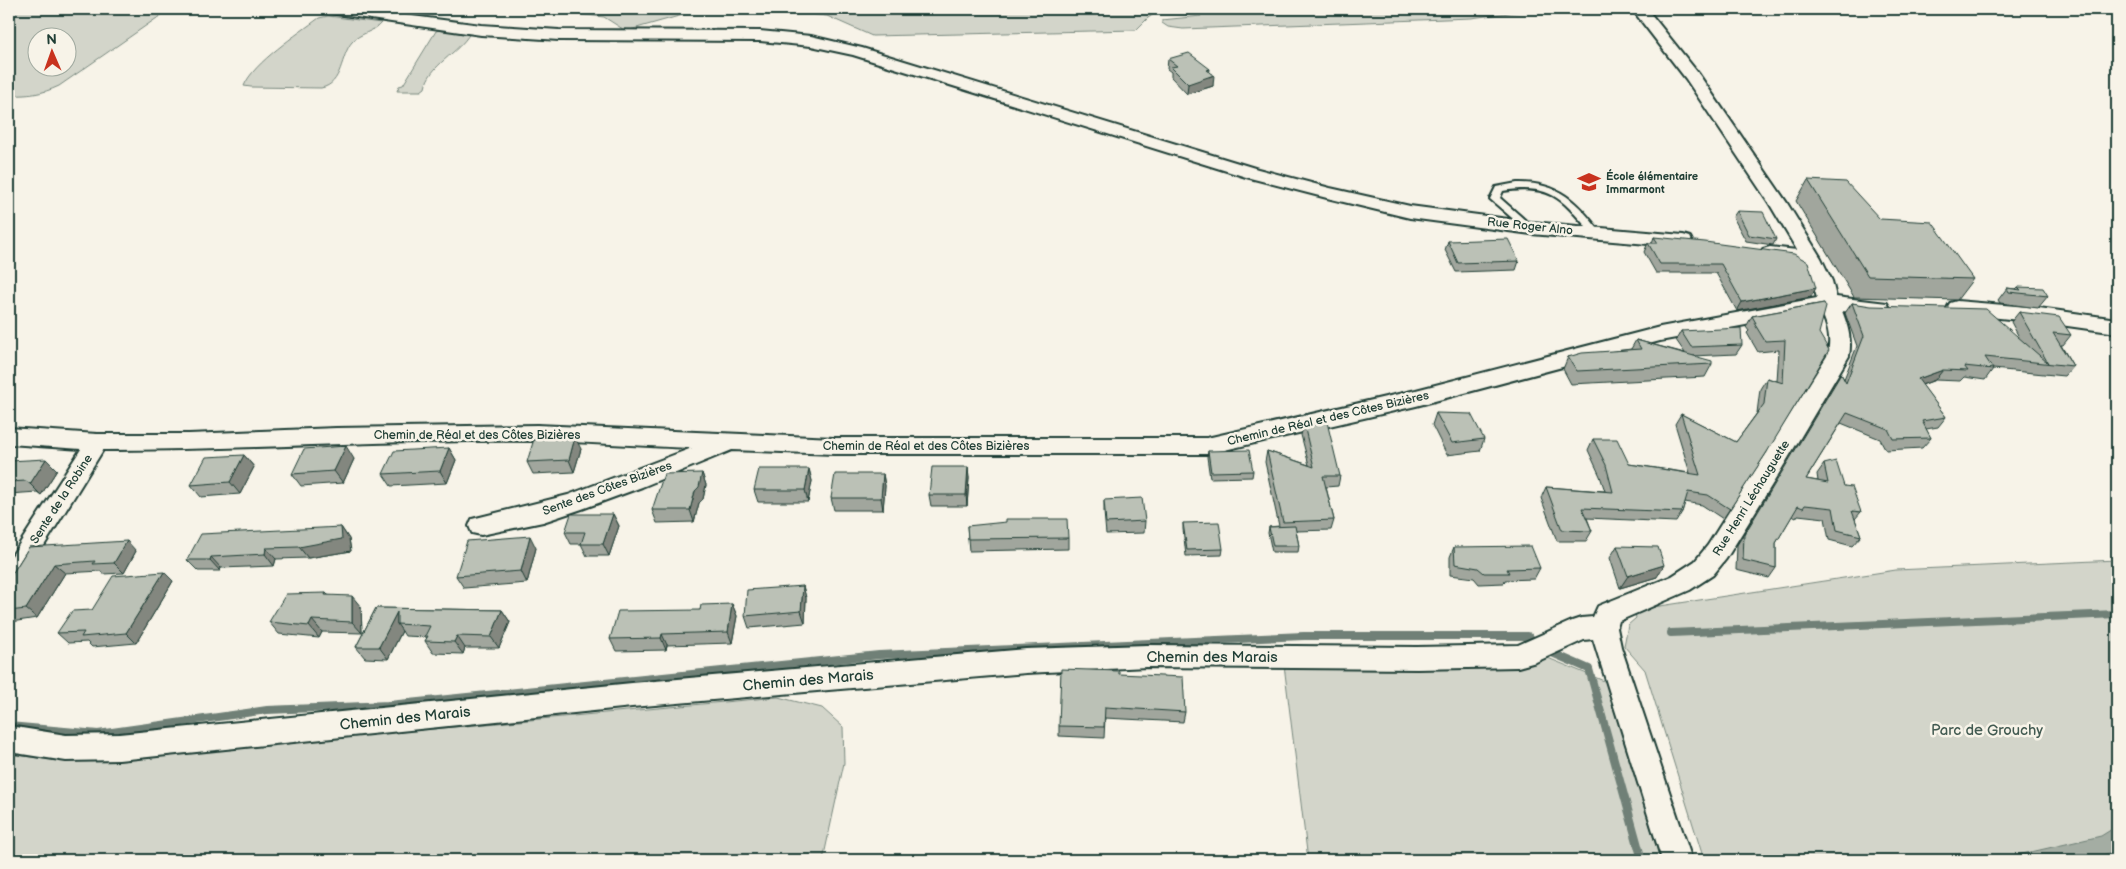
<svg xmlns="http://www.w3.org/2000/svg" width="2126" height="869" viewBox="0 0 2126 869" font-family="'Balsamiq Sans',sans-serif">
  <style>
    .green { fill: #d3d5ca; stroke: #79897f; fill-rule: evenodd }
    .water { fill: #a4ada3; stroke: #6f8077 }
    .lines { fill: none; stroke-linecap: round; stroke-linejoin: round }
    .stream { stroke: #6f8077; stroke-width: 8 }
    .service-casing { stroke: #1f3d34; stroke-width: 4 }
    .minor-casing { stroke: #1f3d34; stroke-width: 4 }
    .service { fill: #f7f3e8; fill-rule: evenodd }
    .minor { fill: #f7f3e8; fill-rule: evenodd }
    .wall { fill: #a1a69d; stroke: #1f3d34 }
    .shaded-wall { fill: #83877f; stroke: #1f3d34 }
    .building { fill: #bbc1b6; stroke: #1f3d34 }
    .labels { text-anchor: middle; stroke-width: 5; stroke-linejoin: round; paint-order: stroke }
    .far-poi-label { font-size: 11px; font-weight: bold; fill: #1f3d34; stroke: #f7f3e8; text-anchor: start }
    .street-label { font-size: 12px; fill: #1f3d34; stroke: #f7f3e8 }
    .near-street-label { font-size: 15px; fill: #1f3d34; stroke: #f7f3e8 }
    .near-park-label { font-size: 15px; fill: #435b52; stroke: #f7f3e8 }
  </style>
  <rect width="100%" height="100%" fill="#f7f3e8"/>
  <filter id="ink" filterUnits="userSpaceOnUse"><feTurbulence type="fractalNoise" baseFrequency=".02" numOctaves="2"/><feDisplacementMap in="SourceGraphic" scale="10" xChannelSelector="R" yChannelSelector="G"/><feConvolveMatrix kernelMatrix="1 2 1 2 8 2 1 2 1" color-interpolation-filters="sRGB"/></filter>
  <g filter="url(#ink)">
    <path class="green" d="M9,9h161l-111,77c-17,8 -32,10 -50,9zM38,38h30v30h-30z
      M532,9h221l-53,1 -74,21 -22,-14z
      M765,9h396l-13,9 -12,12 -264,6 -45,-20z
      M1199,9h340l-68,9 -288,11 -15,-2 -6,-4v-3l39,-4z
      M328,16l53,7c-7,9 -21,10 -29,19 -12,14 -9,42 -31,46l-70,-1 -7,-1c9,-23 55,-53 75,-68z
      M439,30l31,3c-11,20 -41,32 -45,55l-4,3h-24l2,-5 4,-1 33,-54z
      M2117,560v300h-413l-59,-190 -21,-24 4,-21 8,-7 -2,-8 262,-40z
      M1543,656l66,27 51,177h-352l-24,-195z
      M778,697l44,11 21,19 1,36 -21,97h-814v-106l36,5 53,1z"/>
    <path class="water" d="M2117,826v23l-24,11h-97l105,-24z"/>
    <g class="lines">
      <path class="stream" d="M1671,633l446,-19
        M1550,652l39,17 53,191
        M9,726l89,8 169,-24 122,-5 490,-50 425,-19h224l5,4"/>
      <defs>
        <path id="service" d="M1517,183c41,-1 60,18 84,50l-5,3 -3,-1c-30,-35 -41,-52 -90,-44l-3,7 34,30 -5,3 -3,-1 -36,-31 6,-12z"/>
        <path id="minor" d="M322,9h37l122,16 78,5 201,1 51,5 51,12 396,121 72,19 80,18 121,16 152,13 7,2 2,4 -2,4 -7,2 -152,-13 -121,-16 -83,-20 -81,-21 -393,-122 -42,-9 -51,-5 -201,-1 -78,-5 -152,-22 -5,-1z
          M1632,9h15l51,64 89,130 34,55 11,23 4,16 51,6 3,5 -3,5 -7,2 -38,-4c6,15 10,29 7,45l-71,119 -52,84 -13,16 -23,15 -71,31 -2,7 4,19 71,213h-30l-69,-221 -9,1 -48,22 -18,5 -101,2 -270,-2 -121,6 -394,34 -513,53 -53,1 -57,-9v-26l57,9 53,-1 513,-51 394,-34 121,-4 270,2 101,-2 54,-24 9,-3 12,-1 5,-11 74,-30 23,-15 13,-16 119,-189c5,-16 1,-30 -6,-45l-161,30 -244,65 -209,48h-373l-102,-4 -90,37 -60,22 -39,13 -62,13 -9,-2 -3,-7 3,-7 96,-24 124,-47c-51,-2 -103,-6 -154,-7 -145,-2 -290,9 -435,9l-85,138 -9,3v-31l72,-111 -72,-5v-16l88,6h92l147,-6 201,-3 297,13h373l209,-48 244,-63 157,-29 -5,-17 -8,-18 -41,-6 -3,-4 3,-4 7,-2 27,3 -28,-47 -83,-124z
          M1957,301l82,7 78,11v14l-78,-11 -89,-9 -3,-5 3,-5z"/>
      </defs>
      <use href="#service" class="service-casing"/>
      <use href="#minor" class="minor-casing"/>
      <use href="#service" class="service"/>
      <use href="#minor" class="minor"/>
    </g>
    <path class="wall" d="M1168,59l41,13 4,14 -26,8 -16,-17v-5l-4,-3z
      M1808,180l72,39 93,60 -16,21 -103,-3 -58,-96z
      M1737,211l39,28 -3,6 -27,-4 -13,-24z
      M1654,237l157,60 -74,14 -21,-38h-60l-12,-21 4,-9h4z
      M1448,241l71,20 -3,9 -60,2 -11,-22z
      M2018,287l30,9 -10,12 -38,-5 -2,-3 9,-12 9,1z
      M1824,303l-57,149 -44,67 -21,-14 -17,-3 -3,10 -6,10 -89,-4 5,13 -6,10h-29l-16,-43 5,-11 59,4 -5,-15 -12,-26 5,-11 36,25 61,9 -15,-49 6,-10 55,28 21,-29 3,-24 7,-11 10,3 2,-31 -21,2 -11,-19 2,-2 -3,-4 6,-11z
      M1852,303l167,34 -8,-15 8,-10 52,23 -8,10h-2l12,21 -9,10 -71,-7 -8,11 -21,-3 -4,4 -25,-1 -13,5 24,32 -8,10 -12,2 5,9 -9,10 -36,2 -6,-11 -39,-16 -35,56 12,2 -1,-7 7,-10 20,22 17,26 -6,7 6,17 -9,10 -23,-6 -4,-22 -27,-3 -2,3 -4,-2 -16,27v25l-7,10 -33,-8 1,-25 97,-161 7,-10 3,5 13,-33 -12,-33z
      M1681,331l61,14 -6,9 -44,2 20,8 -7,13 -134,7 -8,-15 5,-12 63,-8 5,-9 49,13 -9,-13z
      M1436,413l48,26 -4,12 -33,4 -15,-30z
      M1304,425l36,51 -2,10 -12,1 8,33 -3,10 -35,1 3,15 -1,6h-26l-4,-19 1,-6 10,-1 -14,-64 2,-11 42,14 -8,-30z
      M449,448l7,12 -9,23 -56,3 -8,-12z
      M581,449l-7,23 -41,2 -6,-12z
      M1208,451l45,20 -1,6 -42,1 -3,-21z
      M244,455l10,12 -14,27 -39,3 -10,-12z
      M354,459l-11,24 -42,3 -9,-12z
      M9,461l48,9 -16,25 -4,-3 -28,2z
      M968,467l1,11 -2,28h-36l-2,-11z
      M809,469l3,12 -4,21h-50l-4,-12z
      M702,473l4,12 -3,14 -4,4 -5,19 -37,1 -5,-13z
      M883,474l2,12 -2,24h-49l-3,-12z
      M1104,500l41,21 -1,12 -38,1 -2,-22z
      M613,514l6,12 -10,30h-22l-6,-12h-10l-6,-12z
      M1183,523l40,26 -1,6 -36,1 -3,-27z
      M967,526l101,12v11l-99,2z
      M341,527l8,12 2,12 -43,7 -32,1 -2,7 -53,2 -1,3h-22l-11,-11z
      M1617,546l40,31 -37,11 -10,-30z
      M29,547l107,4 -12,22 -21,1 -2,-3 -36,2 -28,45 -26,4 -2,-2v-41z
      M1454,547l86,21 -6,11 -29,1 -1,3 -25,1 -5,-6 -24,-3v-18z
      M536,548l-9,35 -63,5 -8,-12z
      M173,581l-37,62 -44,4 -5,-5 -19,1 -11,-10 35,-23z
      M803,586l3,12 -1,25 -56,5 -4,-12z
      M326,593l2,2 33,12 1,26 -40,-1 -3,6 -40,-4 -10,-12z
      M732,604l5,12 -5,27 -65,2 -1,5 -50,1 -6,-12 90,-29z
      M376,608l126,2 8,12 -11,26h-34l-2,6 -30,-1 -8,-12 2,-3 -1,-1 -21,-1 -3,-5 -14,28 -23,-1 -9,-11z
      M1119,674l66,38 -2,10 -78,-4 -1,20 -45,-2v-10z"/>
    <path class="shaded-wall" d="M1210,69l-1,8 5,-2 -1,11 -26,8 1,-10 19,-14z
      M1816,288l-5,9 -74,14 5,-9z
      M1943,370l-8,10 -25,9 8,-10z
      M575,437l6,12 -7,23 -5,-12z
      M346,446l8,13 -11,24 -9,-12z
      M449,448l7,12 -9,23 -7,-12z
      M244,455l10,12 -14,27 -10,-12z
      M46,459l11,11 -16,25 -11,-11z
      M968,467l1,11 -2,28 -1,-11z
      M809,469l3,12 -4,21 -3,-12z
      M702,473l4,12 -3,14 -4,4 -5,19 -4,-12 5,-19z
      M883,474l2,12 -2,24 -2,-12z
      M613,514l6,12 -10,30 -6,-12z
      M341,527l8,12 2,12 -43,7 -9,-11z
      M530,536l6,12 -9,35 -6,-12z
      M127,541l9,10 -12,22 -10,-10z
      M266,548l10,11 -2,7 -9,-12z
      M211,557l10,11 -1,3 -10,-11z
      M54,564l11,9 -28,45 -11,-9z
      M1664,565l-7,12 -37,11 8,-12z
      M164,572l9,9 -37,62 -10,-10z
      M803,586l3,12 -1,25 -4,-12z
      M352,596l9,11 1,26 -10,-11z
      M732,604l5,12 -5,27 -4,-11z
      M502,610l8,12 -11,26 -8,-11z
      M397,612v12l5,7 -14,28 -9,-12z
      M312,620l10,12 -3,6 -10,-12z
      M662,634l5,11 -1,5 -5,-12z
      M457,636l8,12 -2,6 -9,-12z"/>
    <path class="building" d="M1189,53l21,16 -3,1 7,5 -26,9 -17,-17 6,-1 -9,-7z
      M1808,180l38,2 34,37 52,3 41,57 -105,-3z
      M1737,211l26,1 13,27 -27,-4z
      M1654,237l51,5 89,12 14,8 8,26 -74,14 -21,-38h-61l-12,-21h10z
      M1508,239l11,22 -61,2 -10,-22z
      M2018,287l25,1 5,8 -39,-4 -2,-4 14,2z
      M1824,303l2,4 -7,26 10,17 -62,102 -37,57 -22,-14 -20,-3 -6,20 -100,-4 10,23 -30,-1 -16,-43 67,5 -7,-27 -13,-26h24l12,25 71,11 -19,-61 55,28 28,-38 3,-26 16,5 2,-43 -20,1 -11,-18h2l-4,-7z
      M1852,303l19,3 115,3 62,54 -29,-51 40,5 12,18 -18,-2 20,33 -88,-9 8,12 -29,-3 4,5 -25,-1 -25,9 28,38 -24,4 9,17 -38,1 -5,-10 -41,-16 -41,66 22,4 -4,-19 12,-3 8,25 8,1 9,25 -9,-1 9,25 -24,-6 -4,-22 -28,-3 -2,3 -5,-2 -22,37v25l-33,-8 1,-25 97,-161 5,9 18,-47z
      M1741,328l1,17 -51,2 -10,-16z
      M1636,340l76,21v3l-135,7 -9,-14 14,-4 59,-4z
      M1436,413l35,1 13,25 -32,4z
      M1327,422l13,54h-17l11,44 -51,2 -16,-71 47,16 -10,-42z
      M575,437l-6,23 -42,2 7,-23z
      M346,446l-12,25 -42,3 12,-25z
      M449,448l-9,23 -57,3 11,-23z
      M1249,450l4,21 -42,1 -3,-21z
      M244,455l-14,27 -39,3 15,-28z
      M46,459l-16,25 -4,-3 -17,1v-21z
      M932,467h36l-2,28h-37z
      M759,469h50l-4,21h-51z
      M702,473l-3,14 -4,4 -5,19h-38l12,-36z
      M835,474h48l-2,24h-50z
      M1142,498l3,23 -39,2 -2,-23z
      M571,514h42l-10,30h-22l4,-12h-20z
      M1006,519h61l1,19 -100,1 -1,-13 39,-4z
      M1219,522l4,27 -36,1 -4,-27z
      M1295,526l4,20h-26l-4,-19z
      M341,527l1,12 -43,8 -33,1 -1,6 -54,3 -1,3h-23l14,-26z
      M530,536l-9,35 -65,5 11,-35z
      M127,541l-13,22 -21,1 2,-3 -41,3 -28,45 -17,2v-16l2,-4h-2v-12l20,-32z
      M1531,546l9,22 -33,1 2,4h-25l-6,-5 -23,-4 -1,-17z
      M1617,546l41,1 6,18 -36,11z
      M164,572l-38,61 -45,4 3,-5 -27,1 15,-22 20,-1 21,-34z
      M803,586l-2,25 -56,5 2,-26z
      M326,593l-1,2 27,1v26l-40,-2 -3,6 -40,-4 17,-28z
      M732,604l-4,28 -66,2 -1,4 -51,1 8,-28 82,-1 1,-5z
      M376,608l126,2 -11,27 -34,-1 -3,6 -29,-1 3,-5h-3l5,-10 -33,-2v-12l-18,35h-23z
      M1061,669l58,2v3l64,3 2,35 -80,-5 -1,20 -45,-1z"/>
  </g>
  <defs>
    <symbol id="school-bare" viewBox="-9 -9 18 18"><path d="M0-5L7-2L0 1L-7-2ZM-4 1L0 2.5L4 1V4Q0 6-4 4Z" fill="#c8321e" stroke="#f7f3e8" stroke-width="2.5" paint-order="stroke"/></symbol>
  </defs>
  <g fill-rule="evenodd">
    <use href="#school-bare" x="1573" y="166" width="32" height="32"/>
  </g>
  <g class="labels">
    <g class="far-poi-label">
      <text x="1606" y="180">École élémentaire<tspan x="1606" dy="13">Immarmont</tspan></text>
    </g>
    <g class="street-label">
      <text transform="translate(1530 226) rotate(6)" y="4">Rue Roger Alno</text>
      <text transform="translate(1328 418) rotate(-13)" y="4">Chemin de Réal et des Côtes Bizières</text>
      <text x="477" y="439">Chemin de Réal et des Côtes Bizières</text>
      <text x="926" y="450">Chemin de Réal et des Côtes Bizières</text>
      <text transform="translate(607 488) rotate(-20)" y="4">Sente des Côtes Bizières</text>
      <text transform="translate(1751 498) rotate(-58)" y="4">Rue Henri Léchauguette</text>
      <text transform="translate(61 499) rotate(-57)" y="4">Sente de la Robine</text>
    </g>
    <g class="near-street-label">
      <text x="1212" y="662">Chemin des Marais</text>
      <text transform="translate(808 680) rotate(-5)" y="5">Chemin des Marais</text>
      <text transform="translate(405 718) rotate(-6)" y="5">Chemin des Marais</text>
    </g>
    <g class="near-park-label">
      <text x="1987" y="735">Parc de Grouchy</text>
    </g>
  </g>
  <rect width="2126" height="869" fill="none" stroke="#f7f3e8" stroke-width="30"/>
  <rect x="15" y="15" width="2096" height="839" fill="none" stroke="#1f3d34" stroke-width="2" filter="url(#ink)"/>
  <g transform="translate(52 52) rotate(358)"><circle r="24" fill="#f7f3e8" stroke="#a1aaa0"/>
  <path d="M0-4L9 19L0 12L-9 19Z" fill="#c8321e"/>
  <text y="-8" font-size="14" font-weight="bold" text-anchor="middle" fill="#1f3d34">N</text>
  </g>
</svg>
